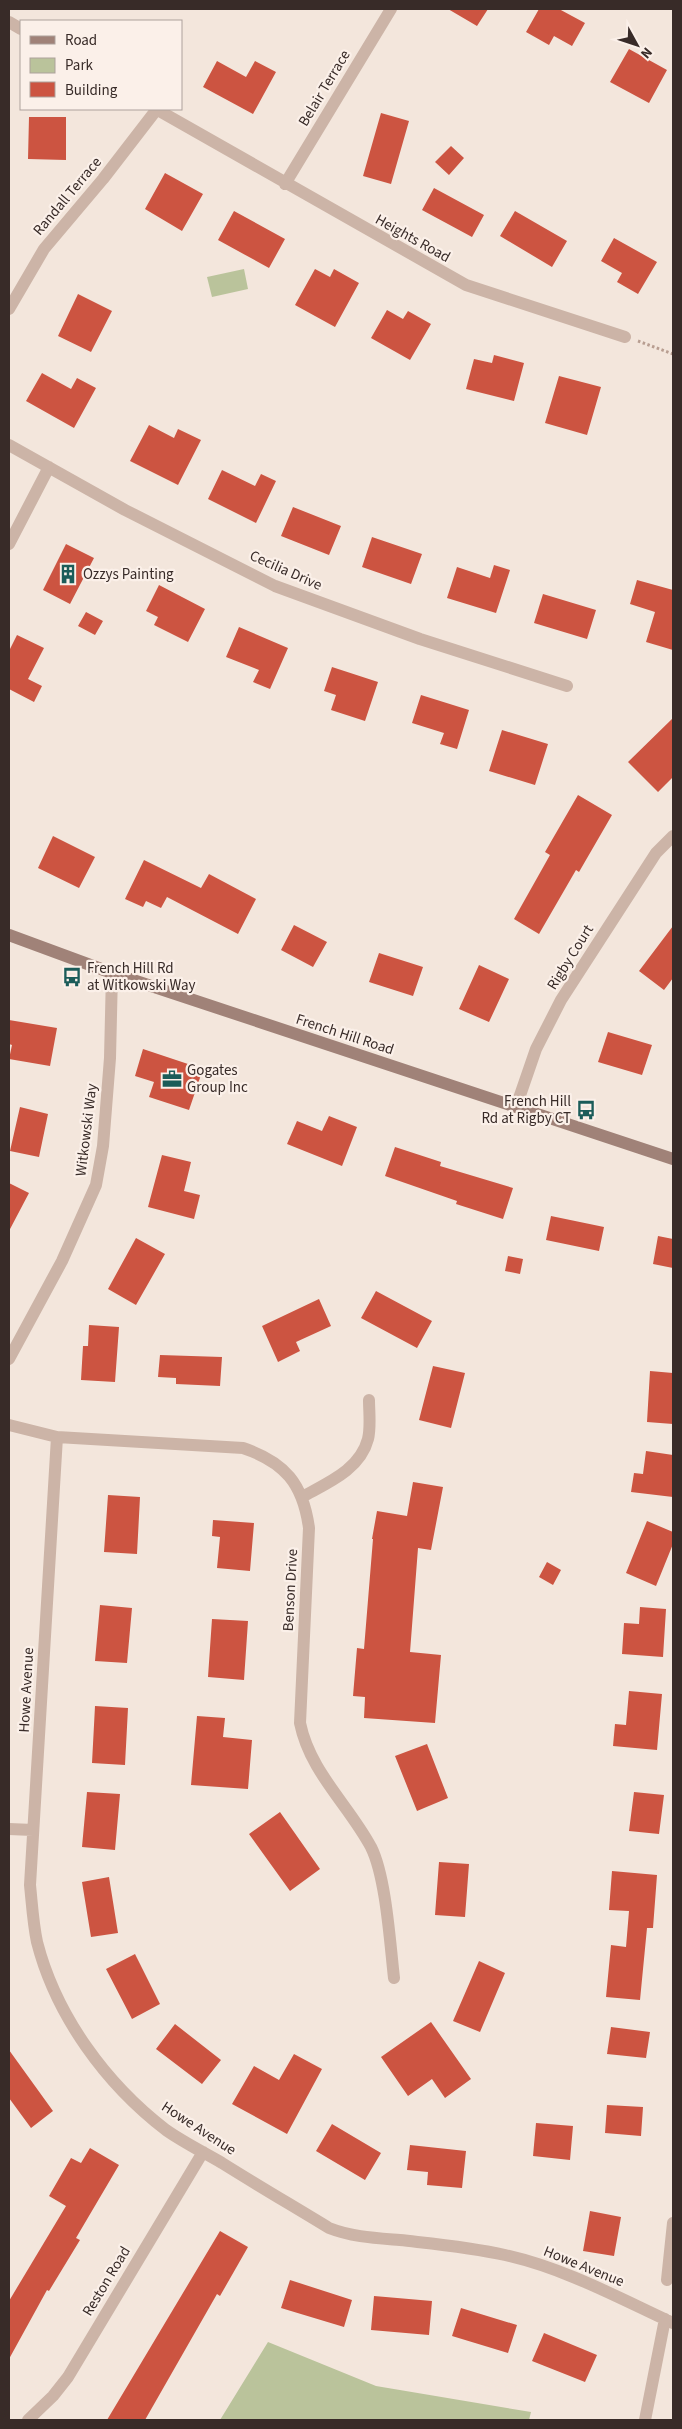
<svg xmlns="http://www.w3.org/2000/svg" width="682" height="2429" viewBox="0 0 682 2429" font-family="'Source Sans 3',sans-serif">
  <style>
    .green { fill: #bac39b }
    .building { fill: #cc5441 }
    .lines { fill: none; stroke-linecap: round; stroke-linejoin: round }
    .path { stroke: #b89e91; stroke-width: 3; stroke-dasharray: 2.5 2.5; stroke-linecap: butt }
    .minor { stroke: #ccb4a7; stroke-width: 12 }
    .secondary { stroke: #a08278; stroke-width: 12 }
    .labels { text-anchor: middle; stroke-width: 4.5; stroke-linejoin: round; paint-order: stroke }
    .street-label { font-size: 15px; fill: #382b28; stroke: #fbf0e9 }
    .poi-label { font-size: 15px; fill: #382b28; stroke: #fbf0e9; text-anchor: start }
  </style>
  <rect width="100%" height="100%" fill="#f3e6dc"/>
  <path class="green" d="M244,269l4,20 -36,8 -5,-20z
    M268,2342l108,44 155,26 -2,8h-309z"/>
  <path class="building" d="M448,9h40l-11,17z
    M539,9h20l26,14 -13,23 -18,-10 -5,9 -23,-13z
    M629,49l38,21 -18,33 -39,-21z
    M217,61l29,16 9,-16 21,11 -23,42 -50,-27z
    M381,113l28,8 -18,63 -28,-8z
    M29,117h37v43l-38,-1z
    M451,146l13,12 -15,17 -14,-13z
    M165,173l38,21 -21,37 -37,-22z
    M434,188l50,27 -12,22 -50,-27z
    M234,211l51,28 -16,29 -51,-28z
    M515,211l52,30 -15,26 -52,-31z
    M614,238l43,24 -19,32 -21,-12 5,-9 -21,-12z
    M315,269l15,8 4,-8 25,14 -24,44 -40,-22z
    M78,294l34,17 -21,41 -33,-16z
    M387,310l16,9 5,-8 23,13 -21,36 -39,-22z
    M494,355l30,8 -10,38 -48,-12 8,-30 18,4z
    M42,373l29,16 6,-11 19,10 -22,40 -48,-27z
    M559,376l42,11 -14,48 -42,-12z
    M149,425l25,13 4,-9 23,11 -23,45 -48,-24z
    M222,470l33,16 6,-12 15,7 -20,42 -48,-24z
    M293,507l48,19 -12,29 -48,-19z
    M372,537l50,17 -11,30 -49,-17z
    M66,544l28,14 -24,46 -27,-14z
    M494,565l16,5 -14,43 -49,-15 10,-31 33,11z
    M637,580l36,10v60l-27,-8 9,-30 -25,-8z
    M159,585l46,24 -17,33 -34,-17 4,-8 -12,-6z
    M543,594l53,16 -9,29 -53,-16z
    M86,612l17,9 -8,14 -17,-9z
    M239,627l49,21 -18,41 -17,-7 6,-12 -33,-13z
    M17,635l27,13 -16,31 14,7 -8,16 -25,-13v-38z
    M332,667l46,15 -13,39 -34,-11 5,-15 -12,-4z
    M421,695l48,15 -12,39 -17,-5 4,-11 -32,-10z
    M673,718v59l-15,15 -30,-30z
    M502,730l46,14 -13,41 -46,-14z
    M578,795l34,20 -33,57 -3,-2 -37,64 -25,-15 36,-64 -5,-3z
    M53,836l42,21 -16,31 -41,-20z
    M144,860l57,28 8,-14 47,25 -18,35 -71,-37 -6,11 -15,-7 -3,6 -18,-8z
    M294,925l33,17 -14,25 -32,-17z
    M673,926v52l-9,12 -25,-19z
    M379,953l44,14 -10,29 -44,-14z
    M479,965l30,14 -20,43 -30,-13z
    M9,1020l48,8 -7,38 -41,-7 3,-14 -3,-1z
    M608,1032l44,13 -10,30 -44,-13z
    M143,1049l60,20 -14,41 -40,-13 5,-15 -19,-6z
    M20,1107l28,7 -9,43 -29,-6z
    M329,1116l28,11 -15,39 -55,-22 10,-23 25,10z
    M395,1147l46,15 -1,4 73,22 -10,31 -47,-15 1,-3 -72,-25z
    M162,1155l29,7 -7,29 16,4 -6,24 -46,-12z
    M9,1183l20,10 -20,38z
    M551,1216l53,11 -5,24 -53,-11z
    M658,1236l15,3v29l-20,-4z
    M136,1238l29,16 -29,51 -28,-16z
    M508,1256l15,3 -3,15 -15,-3z
    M376,1291l56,30 -15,27 -56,-30z
    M319,1299l12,27 -35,16 4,9 -22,11 -16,-36z
    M89,1325l30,2 -4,55 -34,-2 2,-34h5z
    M160,1355l62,2 -2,29 -44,-2v-6l-18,-1z
    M433,1366l32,7 -14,55 -32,-8z
    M650,1371l23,2v51l-26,-2z
    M646,1451l27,4v42l-42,-5 3,-19 9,1z
    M413,1482l30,5 -12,63 -13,-2 -8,104 31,3 -6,68 -71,-5 1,-21 -12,-1 4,-48 7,1 9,-110h-1l5,-28 30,5z
    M108,1495l32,2 -3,57 -33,-2z
    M213,1520l41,3 -4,48 -33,-3 3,-31 -8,-1z
    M647,1521l26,11v12l-17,42 -30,-13z
    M547,1562l14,8 -8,15 -14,-8z
    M100,1605l32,3 -5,55 -32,-2z
    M640,1607l26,2 -3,48 -41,-3 2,-31 15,1z
    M212,1619l36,2 -4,59 -36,-3z
    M629,1691l33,3 -5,56 -44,-4 2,-22 11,1z
    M95,1706l33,2 -3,57 -33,-2z
    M197,1716l28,2 -2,19 29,3 -4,49 -57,-4z
    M427,1744l21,54 -31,13 -22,-55z
    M87,1792l33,2 -5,56 -33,-3z
    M634,1792l30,3 -5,39 -30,-3z
    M280,1812l40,57 -30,22 -41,-57z
    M439,1862l30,2 -4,53 -30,-2z
    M612,1871l45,4 -4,53h-6l-7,72 -34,-3 5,-52 15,2 3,-36 -20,-1z
    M109,1877l9,56 -27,4 -9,-55z
    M135,1954l25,50 -28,15 -26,-50z
    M479,1961l26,12 -25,59 -27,-11z
    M431,2022l40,57 -26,19 -13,-19 -24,17 -27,-39z
    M175,2024l46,36 -19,24 -46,-35z
    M611,2027l39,5 -4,26 -39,-4z
    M9,2050l44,61 -22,17 -22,-30z
    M294,2054l28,15 -35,65 -55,-30 22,-38 25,14z
    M607,2105l36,2 -2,29 -36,-3z
    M536,2123l37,3 -3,34 -37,-4z
    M332,2124l49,29 -16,27 -49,-29z
    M410,2145l56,6 -4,37 -35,-3 1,-13 -21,-2z
    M90,2148l29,17 -43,73 4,2 -31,51 -2,-1 -38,69v-58l57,-95 -17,-10 22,-38 10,5z
    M590,2211l31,6 -7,39 -31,-5z
    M220,2231l28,16 -28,49 -3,-2 -72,126h-38z
    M290,2280l62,20 -8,27 -63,-19z
    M374,2296l58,5 -3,34 -58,-5z
    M461,2308l56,17 -9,28 -56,-17z
    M544,2333l53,22 -12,27 -53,-21z"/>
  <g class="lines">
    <path class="path" d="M638,341l35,13"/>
    <path class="minor" d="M9,22l12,7
      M156,109l310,176 159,52
      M285,184l106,-175
      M9,309l35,-60 59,-70 54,-70
      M9,445l116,65 150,76 145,53 147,47
      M9,544l40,-77
      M516,1107l20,-58 25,-49 95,-147 17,-17
      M9,1359l53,-98 34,-76 7,-39 7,-88 2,-85
      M9,1425l48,12 186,11c42,14 60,36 66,80l-9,195c10,49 48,81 71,124 15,30 19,96 23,131
      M57,1437l-27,448c2,19 3,38 7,57 19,74 69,142 129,188 17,12 37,22 56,33 35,22 71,43 107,65 23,9 46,10 71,12 35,4 70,7 105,15 59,13 114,43 168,68
      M302,1497c25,-14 58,-27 66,-58 3,-12 1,-27 1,-39
      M9,1829l24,1
      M667,2280l6,-57
      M28,2420l25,-24 15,-19 135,-225
      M645,2420l20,-101"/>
    <path class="secondary" d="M9,935l103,38 561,186"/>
  </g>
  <defs>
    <symbol id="building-bare" viewBox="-9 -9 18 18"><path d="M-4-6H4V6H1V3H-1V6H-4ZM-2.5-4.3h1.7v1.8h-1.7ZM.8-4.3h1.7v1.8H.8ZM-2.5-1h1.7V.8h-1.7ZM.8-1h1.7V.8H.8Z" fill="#1b5c59" stroke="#fbf0e9" stroke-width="2.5" paint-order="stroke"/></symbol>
    <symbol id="bus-bare" viewBox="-9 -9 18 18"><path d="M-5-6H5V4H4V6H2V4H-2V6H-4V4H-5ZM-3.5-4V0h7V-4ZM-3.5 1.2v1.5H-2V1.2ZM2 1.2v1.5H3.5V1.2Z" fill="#1b5c59" stroke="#fbf0e9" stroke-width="2.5" paint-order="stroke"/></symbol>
    <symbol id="office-bare" viewBox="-9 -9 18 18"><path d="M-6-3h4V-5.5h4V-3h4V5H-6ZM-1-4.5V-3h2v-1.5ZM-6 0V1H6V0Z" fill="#1b5c59" stroke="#fbf0e9" stroke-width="2.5" paint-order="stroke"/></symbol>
  </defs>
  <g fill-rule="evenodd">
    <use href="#building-bare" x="54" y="560" width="28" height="28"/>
    <use href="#bus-bare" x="58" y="963" width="28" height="28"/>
    <use href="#office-bare" x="158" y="1065" width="28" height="28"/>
    <use href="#bus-bare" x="572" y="1096" width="28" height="28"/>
  </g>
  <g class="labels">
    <g class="street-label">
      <text transform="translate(324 88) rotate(-59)" y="5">Belair Terrace</text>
      <text transform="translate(67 196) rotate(-50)" y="5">Randall Terrace</text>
      <text transform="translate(413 238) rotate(29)" y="5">Heights Road</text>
      <text transform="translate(286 570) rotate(24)" y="5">Cecilia Drive</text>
      <text transform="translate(570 957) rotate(-58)" y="5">Rigby Court</text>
      <text transform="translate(345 1034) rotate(18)" y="5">French Hill Road</text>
      <text transform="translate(86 1130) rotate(-83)" y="5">Witkowski Way</text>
      <text transform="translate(290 1590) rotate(-87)" y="5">Benson Drive</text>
      <text transform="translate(26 1690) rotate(-87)" y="5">Howe Avenue</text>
      <text transform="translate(199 2128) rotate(33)" y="5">Howe Avenue</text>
      <text transform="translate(584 2266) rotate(22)" y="5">Howe Avenue</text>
      <text transform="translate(106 2281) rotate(-59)" y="5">Reston Road</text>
    </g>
    <g class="poi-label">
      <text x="83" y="579">Ozzys Painting</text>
      <text x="87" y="973">French Hill Rd<tspan x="87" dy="17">at Witkowski Way</tspan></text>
      <text x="187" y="1075">Gogates<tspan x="187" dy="17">Group Inc</tspan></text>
      <text x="571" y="1106" text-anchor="end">French Hill<tspan x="571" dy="17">Rd at Rigby CT</tspan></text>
    </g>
  </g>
  <rect width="682" height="2429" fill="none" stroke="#382b28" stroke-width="20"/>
  <rect x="20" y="20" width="162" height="90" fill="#fbf0e9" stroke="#ada19c"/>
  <rect x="30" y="36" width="25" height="8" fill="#a08278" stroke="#ada19c"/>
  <text x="65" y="45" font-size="15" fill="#382b28">Road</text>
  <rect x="30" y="58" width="25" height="15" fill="#bac39b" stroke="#ada19c"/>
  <text x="65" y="70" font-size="15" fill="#382b28">Park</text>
  <rect x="30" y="82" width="25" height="15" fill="#cc5441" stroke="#ada19c"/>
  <text x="65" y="95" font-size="15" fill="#382b28">Building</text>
  <g transform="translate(637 45) rotate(130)" stroke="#fbf0e9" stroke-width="4" paint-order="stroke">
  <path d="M0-4L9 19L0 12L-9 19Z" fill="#382b28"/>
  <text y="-8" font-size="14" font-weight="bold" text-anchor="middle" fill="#382b28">N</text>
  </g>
</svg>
